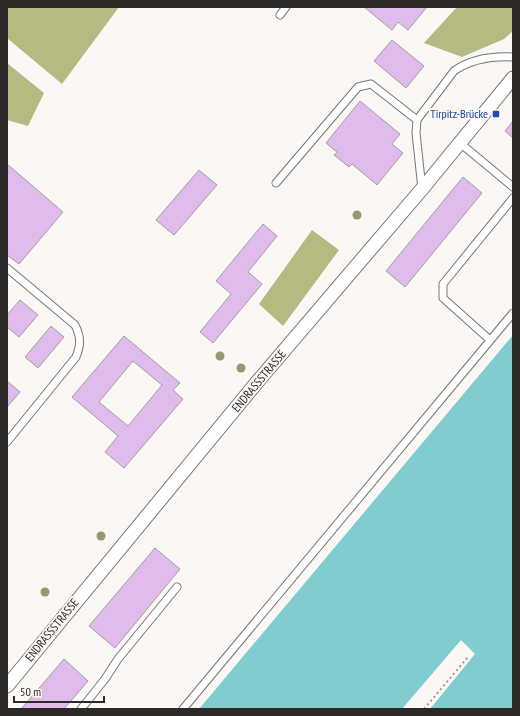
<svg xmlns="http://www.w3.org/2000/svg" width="520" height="716" viewBox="0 0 520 716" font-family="'PT Sans Narrow',sans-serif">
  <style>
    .forest { fill: #b5ba82 }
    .water { fill: #80cccf }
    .pier { fill: #faf7f5 }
    .building { fill: #dfbcec; stroke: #a19fa2; fill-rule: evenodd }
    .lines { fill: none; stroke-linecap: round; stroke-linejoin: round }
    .service-casing { stroke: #787673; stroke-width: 9 }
    .minor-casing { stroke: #787673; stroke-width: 15 }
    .path { stroke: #9e9c9a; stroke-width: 2; stroke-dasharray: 2 3; stroke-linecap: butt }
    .service { stroke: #fff; stroke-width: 7 }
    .minor { stroke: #fff; stroke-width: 13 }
    .tree { fill: #989872 }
    .transit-dot { fill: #1a4fb4; stroke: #faf7f5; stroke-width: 1.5 }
    .labels { text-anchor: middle; stroke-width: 3.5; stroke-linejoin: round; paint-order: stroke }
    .transit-label { font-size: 12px; fill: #164399; stroke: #faf7f5; text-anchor: end }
    .street-label { font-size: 12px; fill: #2b2a29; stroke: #faf7f5 }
  </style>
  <rect width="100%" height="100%" fill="#faf7f5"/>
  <path class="forest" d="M7,7h112l-57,77 -55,-46z
    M457,7h56v24l-9,8 -42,18 -38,-14z
    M7,63l37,30 -16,33 -21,-6z
    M312,230l27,20 -56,76 -24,-22z"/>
  <path class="water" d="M513,335v374h-314z"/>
  <path class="pier" d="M461,640l14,14 -45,55h-28z"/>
  <path class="building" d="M364,7h63l-19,23 -10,-8 -6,8z
    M392,40l32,26 -18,22 -32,-27z
    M360,101l40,33 -8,10 11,9 -26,32 -25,-21 -3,3 -15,-12 3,-3 -11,-9z
    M513,121v17l-8,-7z
    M7,164l56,48 -44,52 -12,-9z
    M199,170l18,15 -43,50 -18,-15z
    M463,177l19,16 -77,94 -19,-16z
    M263,224l14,12 -29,36 14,12 -49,59 -13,-11 31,-38 -15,-13z
    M20,300l18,15 -19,22 -12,-10v-12z
    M51,326l13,11 -26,31 -13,-11z
    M124,336l56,47 -7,7 10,9 -59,69 -19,-16 13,-16 -46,-39zM133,361l29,24 -34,41 -29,-24z
    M7,381l13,11 -13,15z
    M155,548l25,21 -65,79 -26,-22z
    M64,659l24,22 -24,28h-43z"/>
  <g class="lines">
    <defs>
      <path id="service" d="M280,15l6,-8
        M460,143l53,44
        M276,183l82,-96 13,-3 46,36
        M422,189l-6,-56 1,-13 37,-49c17,-12 38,-15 59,-14
        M7,268l68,57c6,12 6,20 1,32l-69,85
        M490,340l-47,-42v-14l70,-86
        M81,709l24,-30 13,-20 59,-72
        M183,709l330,-396"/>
      <path id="minor" d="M7,686l251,-305 164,-192 91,-111"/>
    </defs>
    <use href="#service" class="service-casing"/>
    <use href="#minor" class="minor-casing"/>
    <path class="path" d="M424,709l44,-52"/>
    <use href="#service" class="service"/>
    <use href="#minor" class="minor"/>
  </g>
  <g class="tree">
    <circle cx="357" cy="215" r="4.5"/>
    <circle cx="220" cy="356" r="4.5"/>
    <circle cx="241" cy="368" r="4.5"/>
    <circle cx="101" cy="536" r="4.5"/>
    <circle cx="45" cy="592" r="4.5"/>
  </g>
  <rect class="transit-dot" x="492" y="110" width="8" height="8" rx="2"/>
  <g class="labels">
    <g class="transit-label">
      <text x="488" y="118">Tirpitz-Brücke</text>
    </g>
    <g class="street-label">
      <text transform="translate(259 381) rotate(-50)" y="4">ENDRASSSTRASSE</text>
      <text transform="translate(52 630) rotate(-51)" y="4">ENDRASSSTRASSE</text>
    </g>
  </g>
  <rect width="520" height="716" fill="none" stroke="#2b2a29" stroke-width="16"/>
  <path d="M14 696v6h90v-6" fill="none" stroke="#2b2a29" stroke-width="2"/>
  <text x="20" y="696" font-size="12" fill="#2b2a29" stroke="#faf7f5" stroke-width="3" paint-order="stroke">50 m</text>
</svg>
